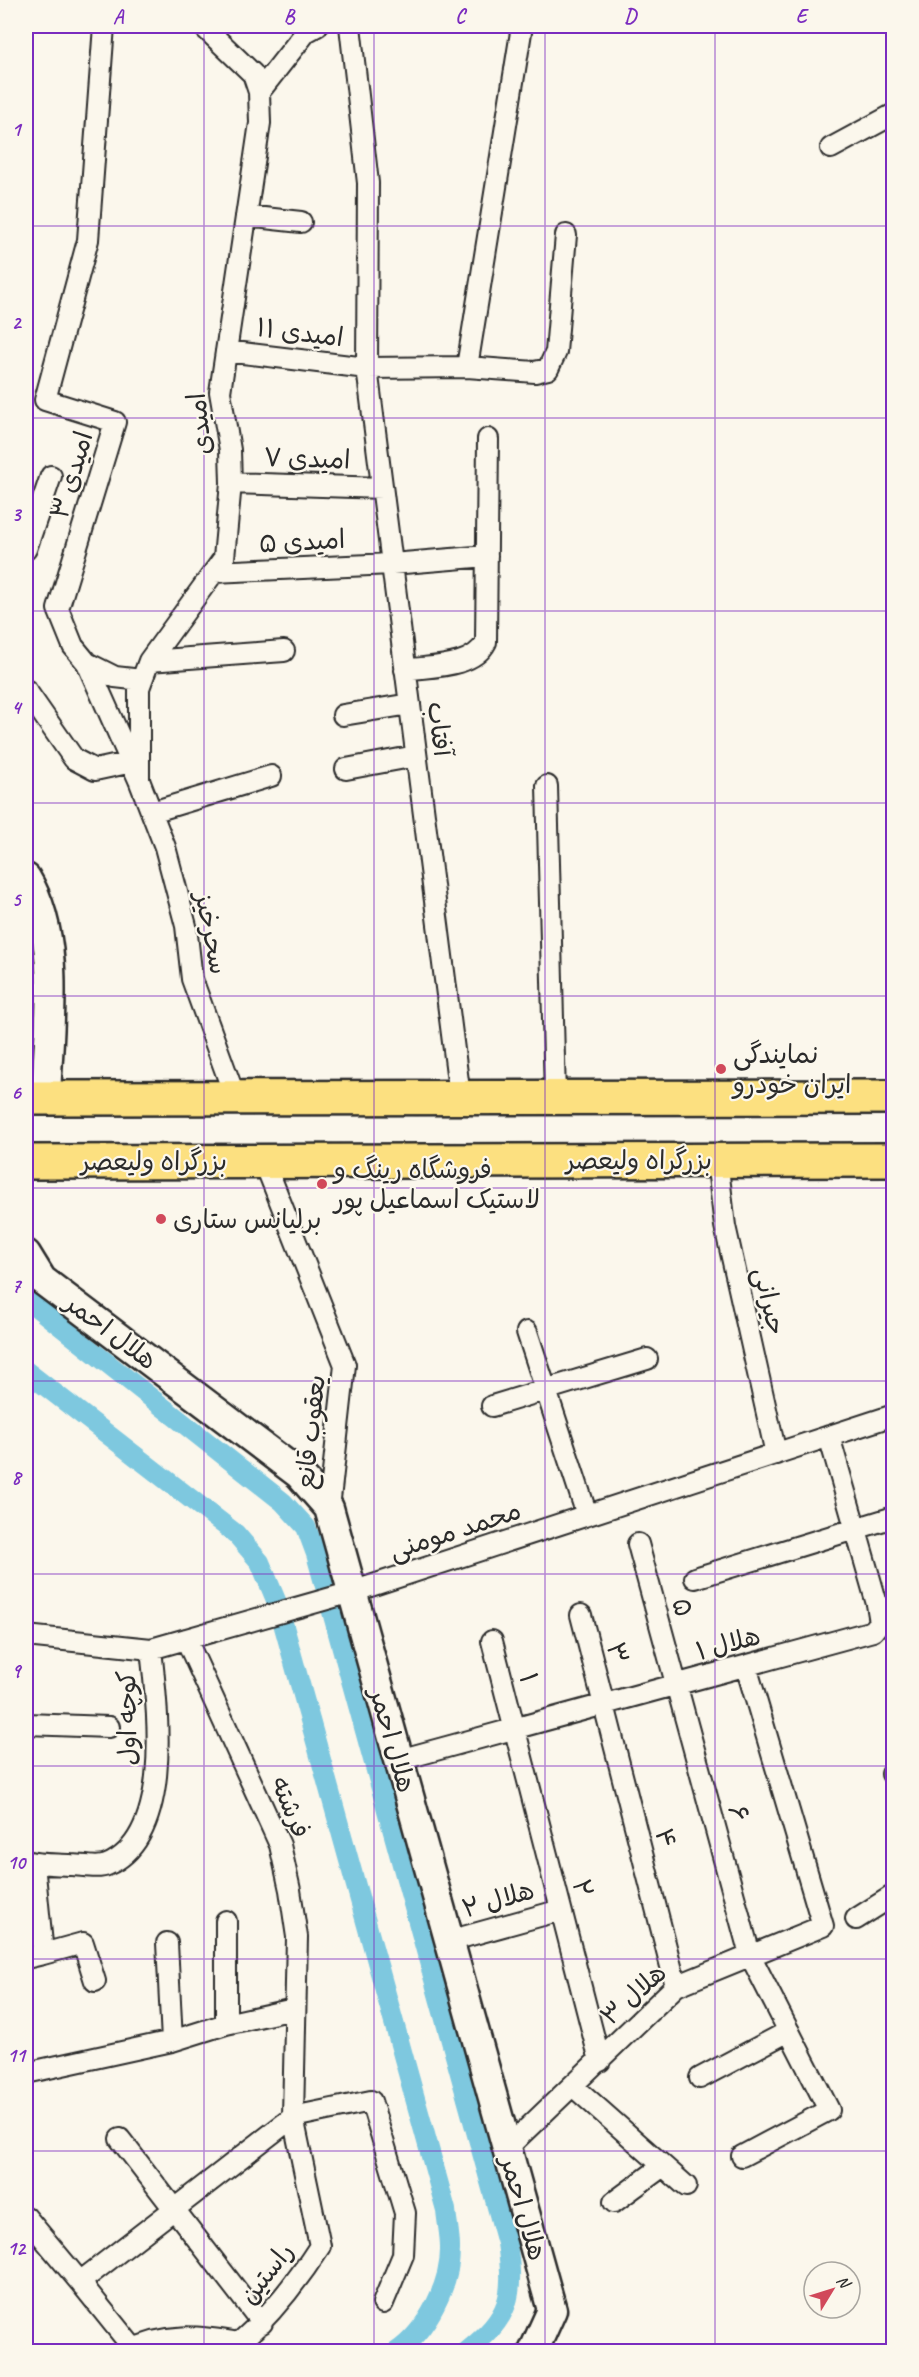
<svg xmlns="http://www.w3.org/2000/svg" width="919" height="2377" viewBox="0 0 919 2377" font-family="Caveat,'Playpen Sans Arabic',sans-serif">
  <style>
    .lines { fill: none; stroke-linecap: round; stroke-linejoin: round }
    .canal { stroke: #7ec8df; stroke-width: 20 }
    .street-casing { stroke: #2b2b2b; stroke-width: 24 }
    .secondary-casing { stroke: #2b2b2b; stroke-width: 33 }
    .highway-casing { stroke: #2b2b2b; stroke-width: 38 }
    .street { stroke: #fbf7ec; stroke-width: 20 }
    .secondary { stroke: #fbf7ec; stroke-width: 28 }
    .highway { stroke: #fce080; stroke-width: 33 }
    .grid { fill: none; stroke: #7b2cbf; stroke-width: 1.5; stroke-opacity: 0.55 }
    .poi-dot { fill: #d1495b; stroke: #fbf7ec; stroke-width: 2 }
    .labels { text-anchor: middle; stroke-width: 4.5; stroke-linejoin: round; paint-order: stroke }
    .street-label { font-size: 26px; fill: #2b2b2b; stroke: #fbf7ec }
    .poi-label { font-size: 26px; fill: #2b2b2b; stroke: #fbf7ec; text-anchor: start }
    .neatline { fill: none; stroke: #7b2cbf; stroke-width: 2 }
    .grid-label { font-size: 20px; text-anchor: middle; font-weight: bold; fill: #7b2cbf }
  </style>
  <rect width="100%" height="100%" fill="#fbf7ec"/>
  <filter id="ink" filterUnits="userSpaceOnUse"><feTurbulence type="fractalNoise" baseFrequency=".0167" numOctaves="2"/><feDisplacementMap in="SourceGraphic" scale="12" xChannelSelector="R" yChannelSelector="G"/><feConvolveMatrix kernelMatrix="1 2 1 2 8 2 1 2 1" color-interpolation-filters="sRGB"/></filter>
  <g filter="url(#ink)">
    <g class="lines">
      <path class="canal" d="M26,1299l257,203 23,25 10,27 191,689c8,54 3,74 -41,109
        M26,1371l210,163 24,28 18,43 168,605c1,12 4,25 4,37 1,37 -23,84 -54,105"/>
      <defs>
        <path id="street" d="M104,26l-16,214 -43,160 70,22 -57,187 15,37 14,17 28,14 27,3
          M350,26l18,157 -1,185 93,729
          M259,92l47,-60 11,-6
          M831,148l63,-34
          M246,216l55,6
          M226,351l141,17 100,-1 68,5 13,-3 8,-17 10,-117
          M467,367l55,-341
          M231,483l151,5
          M26,549l25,-73
          M214,572l178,-8 95,-8
          M149,661l135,-10
          M87,663l52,117 26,67 21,79 6,53 43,118
          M405,670c26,-4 68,-2 81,-28l2,-203
          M26,690l48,69 21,11 37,-8
          M343,715l67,-11
          M346,769l70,-13
          M139,780v-92l10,-27 75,-103 7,-75 -1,-33 -10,-58 40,-269 -1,-31 -6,-18 -50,-48
          M547,786l8,311
          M152,812l119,-36
          M717,1160l8,66 51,228
          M264,1161l81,204 -16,143
          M527,1332l60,183
          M492,1406l155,-47
          M638,1544l112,411 79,155 -87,46
          M695,1578l199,-61
          M581,1615l95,371
          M26,1636l125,13 201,-57 542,-177
          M492,1641l108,420
          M26,1724l83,3
          M399,1760l474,-129 7,-9 -3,-18 -48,-168
          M892,1774l2,-1
          M26,1861c14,4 30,3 45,4 10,0 27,4 36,0 68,-29 50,-158 44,-216
          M856,1919l38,-24
          M449,1941l112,-31
          M167,1943l5,98
          M43,1954l40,-11 12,38
          M26,1958l17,-4 -9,-90
          M226,2024v-103
          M26,2073l146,-32 54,-17 68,-15
          M700,2078l89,-47
          M573,2086l113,100
          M120,2139l142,184
          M507,2148l169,-162 147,-60 -77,-260
          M614,2202l49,-36
          M26,2217l54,65
          M133,2348l-53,-66 213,-165 78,-16 34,112 -2,42 -20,48
          M127,2352c39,-20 71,-16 112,-9 33,-29 58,-61 81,-97l-27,-129 4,-180 -7,-47 -10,-45 -94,-206"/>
        <path id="secondary" d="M26,878c37,61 22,150 20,220
          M26,1254l16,26 257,194 30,34 223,802 -19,42"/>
        <path id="highway" d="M26,1098l868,-1
          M26,1162l868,-2"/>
      </defs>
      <use href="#street" class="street-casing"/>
      <use href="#secondary" class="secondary-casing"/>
      <use href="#highway" class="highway-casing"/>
      <use href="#street" class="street"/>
      <use href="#secondary" class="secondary"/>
      <use href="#highway" class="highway"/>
    </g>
  </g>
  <path class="grid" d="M204,26v2326M374,26v2326M545,26v2326M715,26v2326M26,226h868M26,418h868M26,611h868M26,803h868M26,996h868M26,1188h868M26,1381h868M26,1574h868M26,1766h868M26,1959h868M26,2151h868"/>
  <g class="poi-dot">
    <circle cx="721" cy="1069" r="6"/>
    <circle cx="322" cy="1184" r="6"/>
    <circle cx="161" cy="1219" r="6"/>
  </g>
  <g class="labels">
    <g class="street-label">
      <text transform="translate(300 332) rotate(7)" y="9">امیدی ۱۱</text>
      <text transform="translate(199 424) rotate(-96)" y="9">امیدی</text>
      <text transform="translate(307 458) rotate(2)" y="9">امیدی ۷</text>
      <text transform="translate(71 475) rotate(-73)" y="9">امیدی ۳</text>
      <text transform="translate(302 541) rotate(-3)" y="9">امیدی ۵</text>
      <text transform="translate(440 729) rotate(83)" y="9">آفتاب</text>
      <text transform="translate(212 933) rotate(79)" y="9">سحرخیز</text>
      <text x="639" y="1169">بزرگراه ولیعصر</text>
      <text x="154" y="1170">بزرگراه ولیعصر</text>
      <text transform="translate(770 1301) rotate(77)" y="9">جیرانی</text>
      <text transform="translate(111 1331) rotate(37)" y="9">هلال احمر</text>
      <text transform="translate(310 1432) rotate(-84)" y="9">یعقوب قانع</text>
      <text transform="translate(455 1530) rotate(-18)" y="9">محمد مومنی</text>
      <text transform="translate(683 1607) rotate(75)" y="9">۵</text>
      <text transform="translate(728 1643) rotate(-15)" y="9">هلال ۱</text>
      <text transform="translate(618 1653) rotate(75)" y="9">۳</text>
      <text transform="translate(529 1678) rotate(76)" y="9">۱</text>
      <text transform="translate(127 1718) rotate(-91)" y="9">کوچه اول</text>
      <text transform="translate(393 1740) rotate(74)" y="9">هلال احمر</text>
      <text transform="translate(291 1807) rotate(68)" y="9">فرشته</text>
      <text transform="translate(739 1813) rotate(75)" y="9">۶</text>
      <text transform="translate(666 1838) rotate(76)" y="9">۴</text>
      <text transform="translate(583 1888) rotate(76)" y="9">۲</text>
      <text transform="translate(498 1899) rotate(-16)" y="9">هلال ۲</text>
      <text transform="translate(633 1994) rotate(-42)" y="9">هلال ۳</text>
      <text transform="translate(524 2208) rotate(74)" y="9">هلال احمر</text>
      <text transform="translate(266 2273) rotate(-52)" y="9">راستین</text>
    </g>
    <g class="poi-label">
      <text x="733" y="1063">نمایندگی<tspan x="733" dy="30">ایران خودرو</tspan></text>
      <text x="334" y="1178">فروشگاه رینگ و<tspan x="334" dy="30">لاستیک اسماعیل پور</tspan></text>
      <text x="173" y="1228">برلیانس ستاری</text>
    </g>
  </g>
  <rect width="919" height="2377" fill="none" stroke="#fbf7ec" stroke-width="66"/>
  <g transform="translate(832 2290) rotate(52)"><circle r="28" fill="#fbf7ec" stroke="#a8a59f" stroke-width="1.5"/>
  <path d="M0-4.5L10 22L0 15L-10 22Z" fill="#d1495b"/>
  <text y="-9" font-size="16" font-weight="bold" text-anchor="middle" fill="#2b2b2b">N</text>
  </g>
  <rect x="33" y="33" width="853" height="2311" class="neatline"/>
  <g class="grid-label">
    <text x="118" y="23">A</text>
    <text x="289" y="23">B</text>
    <text x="460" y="23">C</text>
    <text x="630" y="23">D</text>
    <text x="801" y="23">E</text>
    <text x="16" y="136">1</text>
    <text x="16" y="329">2</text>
    <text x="16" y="521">3</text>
    <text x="16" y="714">4</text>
    <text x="16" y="906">5</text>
    <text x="16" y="1099">6</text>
    <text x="16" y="1292">7</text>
    <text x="16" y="1484">8</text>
    <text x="16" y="1677">9</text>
    <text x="16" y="1869">10</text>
    <text x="16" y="2062">11</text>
    <text x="16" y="2255">12</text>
  </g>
</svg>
